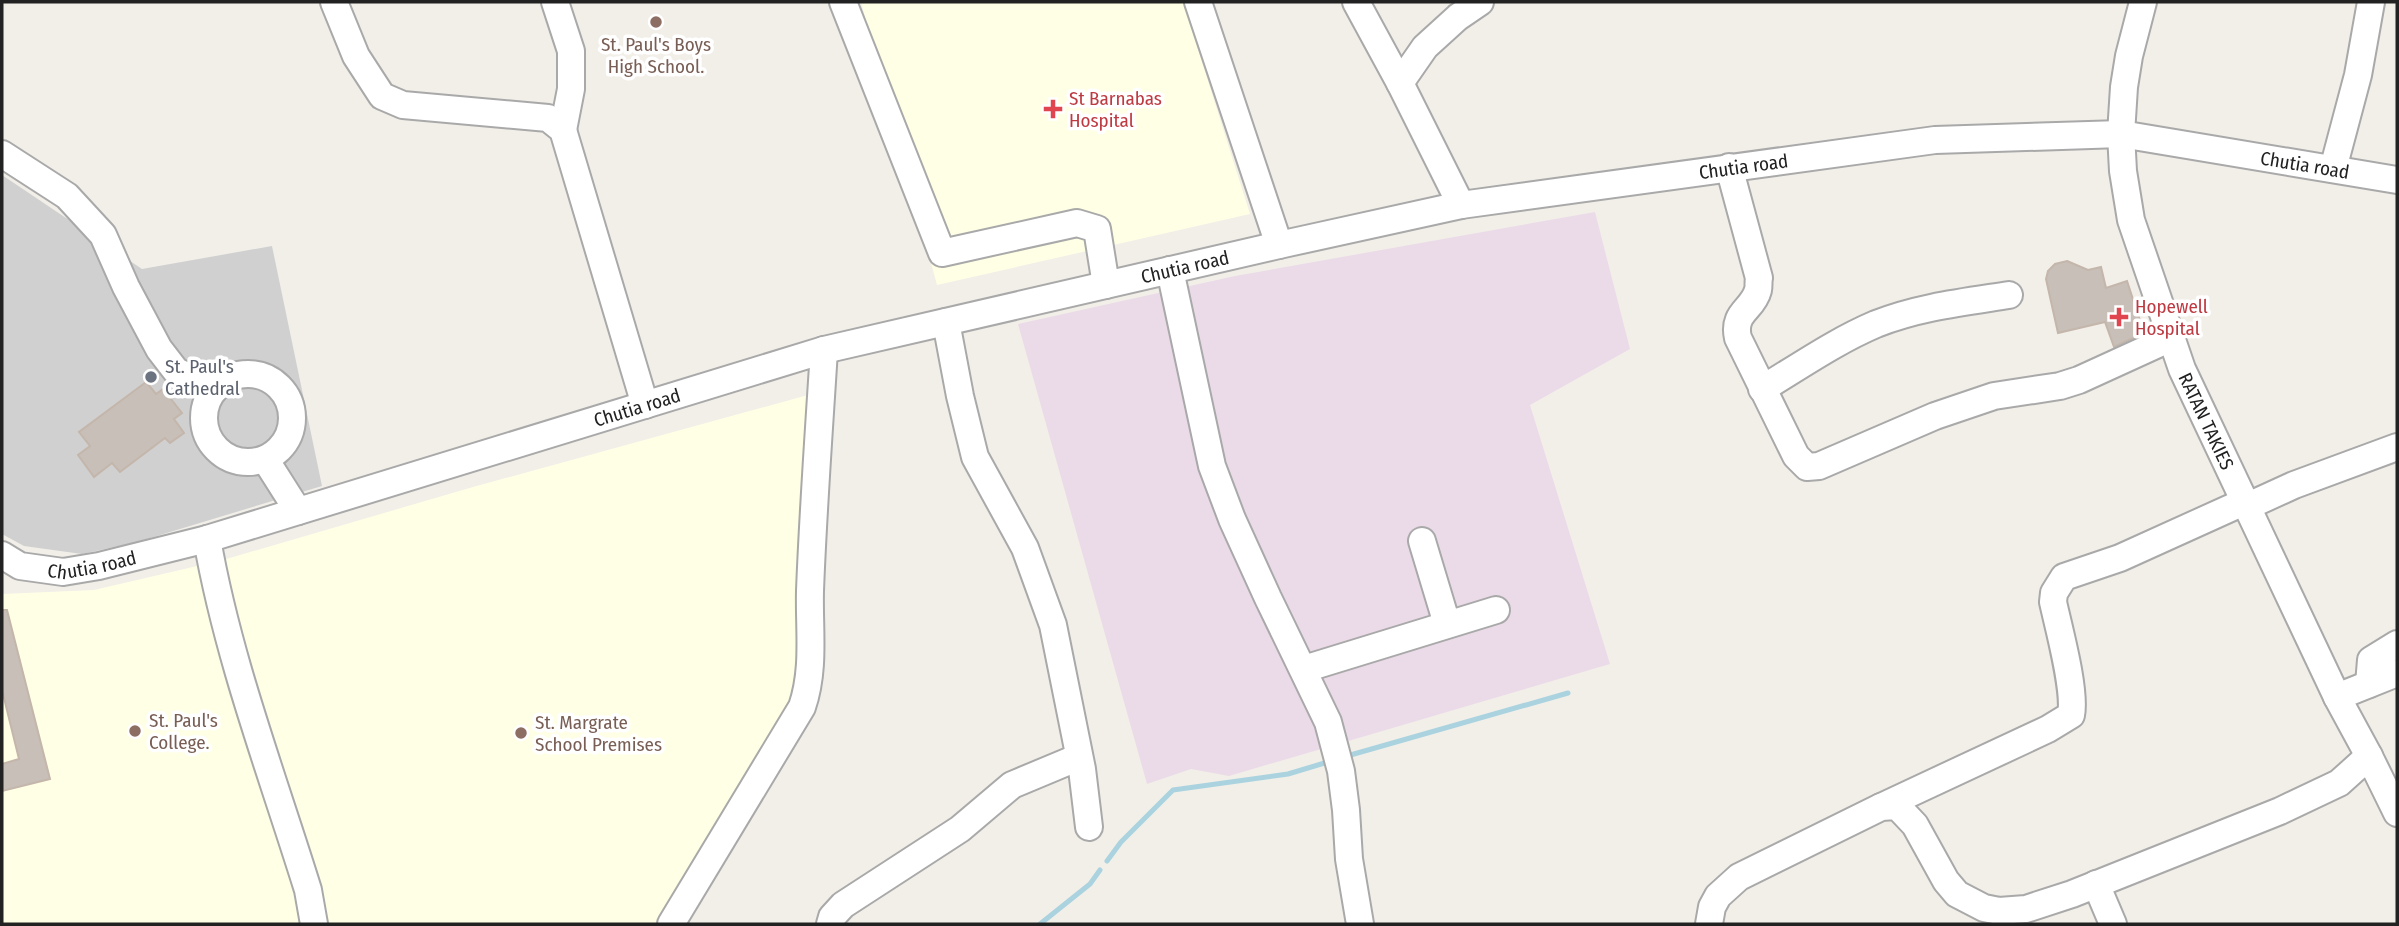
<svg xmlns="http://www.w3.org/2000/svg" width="2399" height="926" viewBox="0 0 2399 926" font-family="'Fira Sans Condensed',sans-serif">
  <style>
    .industrial { fill: #ebdbe8 }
    .education { fill: #ffffe5 }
    .religious { fill: #d0d0d0 }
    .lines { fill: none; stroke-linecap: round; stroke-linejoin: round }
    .stream { stroke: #aad3df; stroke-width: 5 }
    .building { fill: #c7bfb8; stroke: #c4b6ab; stroke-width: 2 }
    .minor-casing { stroke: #a9a9a9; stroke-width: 30 }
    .minor { stroke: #fff; stroke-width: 26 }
    .education-dot { fill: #8d6e63; stroke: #fff; stroke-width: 2.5 }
    .health-dot { fill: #e0444e; stroke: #fff; stroke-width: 2.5 }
    .worship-dot { fill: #6b7280; stroke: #fff; stroke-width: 2.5 }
    .labels { text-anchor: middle; stroke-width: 7; stroke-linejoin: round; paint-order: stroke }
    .education-label { font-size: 19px; fill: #785e54; stroke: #fff; text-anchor: start }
    .health-label { font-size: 19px; fill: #be3a42; stroke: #fff; text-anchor: start }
    .street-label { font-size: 19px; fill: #222; stroke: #fff }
    .worship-label { font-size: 19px; fill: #5b616d; stroke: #fff; text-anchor: start }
  </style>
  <rect width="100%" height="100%" fill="#f2efe9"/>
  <path class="industrial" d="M1595,212l35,137 -100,56 80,259 -381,112 -38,-7 -44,15 -129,-460 217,-48z"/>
  <path class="education" d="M861,2h322l67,212 -313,71z
    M808,395l12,264 -93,147 -72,118h-653v-330l92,-4 129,-30 250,-73z"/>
  <path class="religious" d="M2,175l140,94 130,-23 50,240 -185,56 -55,12 -58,-8 -22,-12z"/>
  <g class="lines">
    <path class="stream" d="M1347,756l221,-63
      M1107,861l14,-19 52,-52 115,-16 43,-13
      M1040,924l50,-40 10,-14"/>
  </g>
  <path class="building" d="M2067,261l21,9 13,-3 5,21 21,-7 17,52 -30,14 -9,-25 -47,11 -12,-54 2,-8 7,-7z
    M146,382l10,12 7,-5 19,24 -8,6 10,14 -14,10 -5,-5 -45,34 -8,-9 -18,14 -16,-22 12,-9 -11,-14z
    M2,610h5l43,169 -48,12v-27l17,-5 -17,-69z"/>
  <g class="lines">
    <defs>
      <g id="minor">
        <path d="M334,2l22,54 26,40 21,9 145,13 15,12 82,275"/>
        <path d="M555,2l16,49v38l-8,41"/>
        <path d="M843,2l99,251 135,-30 20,6 9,56"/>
        <path d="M1198,2l81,243"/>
        <path d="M1356,2l44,81 61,122"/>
        <path id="s1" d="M2143,2l-14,54 -5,31 -3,47 2,37 8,49 51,149 155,328 32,59 28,57"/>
        <path d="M1400,83l25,-36 33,-30 22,-15"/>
        <path d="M2,154l65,42 36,39 23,52 33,62 17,22 38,19"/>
        <path d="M1729,167l30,111c-1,4 0,8 -1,12 -5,20 -26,22 -20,48l58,118 11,11 12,-1 116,-50 59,-20 66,-10 19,-6 92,-42"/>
        <path d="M2333,169l25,-94 13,-73"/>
        <path d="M1170,270l42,196 20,53 36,79 60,124 13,49 5,39 3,49 11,65"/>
        <path d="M946,322l14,74 15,61 50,91 28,77 29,144 7,58"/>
        <circle cx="248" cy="418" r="44"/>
        <path d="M1762,389c38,-23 74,-48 114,-65 43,-17 88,-22 133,-29"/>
        <path d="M265,459l33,52"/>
        <path d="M2248,506l46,-21 103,-38"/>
        <path d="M207,539c21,120 65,235 101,351l6,34"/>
        <path d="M1422,541l25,83"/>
        <path id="s2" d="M2,555l18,11 43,6 36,-6 108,-27 617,-189 455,-105 182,-40 474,-65 186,-6 276,46"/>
        <path d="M1304,669l192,-59"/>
        <path d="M2369,684l2,-24 26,-16"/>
        <path d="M2337,697l60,-24"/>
        <path d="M1881,807l167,-78 23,-14c5,-24 -12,-86 -18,-113l1,-9 10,-16 56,-19 126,-57"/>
        <path d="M2096,884l17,40"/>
        <path d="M671,924l131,-217c13,-38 7,-77 8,-116 3,-80 9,-161 14,-241"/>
        <path d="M830,924l2,-7 11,-12 117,-76 52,-44 67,-28"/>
        <path d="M1709,924l3,-17 6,-11 21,-19 142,-70 16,-1 18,19 31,56 11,13 27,14 15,3 27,-2 46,-15 208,-83 59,-28 30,-27"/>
      </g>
    </defs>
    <use href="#minor" class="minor-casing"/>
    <use href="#minor" class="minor"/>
  </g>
  <g class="education-dot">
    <circle cx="656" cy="22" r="7"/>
    <circle cx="135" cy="731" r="7"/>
    <circle cx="521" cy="733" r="7"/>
  </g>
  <g class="health-dot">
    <path d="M1049.5 98.5h7v7h7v7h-7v7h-7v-7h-7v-7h7z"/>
    <path d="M2115.5 306.5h7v7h7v7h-7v7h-7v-7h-7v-7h7z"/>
  </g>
  <circle class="worship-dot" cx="151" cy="377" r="7"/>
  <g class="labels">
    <g class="education-label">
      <text x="656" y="51" text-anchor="middle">St. Paul's Boys<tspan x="656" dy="22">High School.</tspan></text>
      <text x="149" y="727">St. Paul's<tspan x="149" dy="22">College.</tspan></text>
      <text x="535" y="729">St. Margrate<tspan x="535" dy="22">School Premises</tspan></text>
    </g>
    <g class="health-label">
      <text x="1069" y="105">St Barnabas<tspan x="1069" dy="22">Hospital</tspan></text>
      <text x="2135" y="313">Hopewell<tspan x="2135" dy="22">Hospital</tspan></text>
    </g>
    <g class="street-label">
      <text dy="7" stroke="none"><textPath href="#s2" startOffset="2362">Chutia road</textPath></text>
      <text dy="7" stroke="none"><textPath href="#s2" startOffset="1796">Chutia road</textPath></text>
      <text dy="7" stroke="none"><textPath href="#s2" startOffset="1228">Chutia road</textPath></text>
      <text dy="7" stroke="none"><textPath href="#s2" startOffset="662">Chutia road</textPath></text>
      <text dy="7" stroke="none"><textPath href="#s1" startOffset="436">RATAN TAKIES</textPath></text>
      <text dy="7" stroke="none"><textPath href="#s2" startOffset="94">Chutia road</textPath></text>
    </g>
    <g class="worship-label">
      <text x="165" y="373">St. Paul's<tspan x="165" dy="22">Cathedral</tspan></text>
    </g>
  </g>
  <rect width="2399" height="926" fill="none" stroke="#222222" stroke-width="7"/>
</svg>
